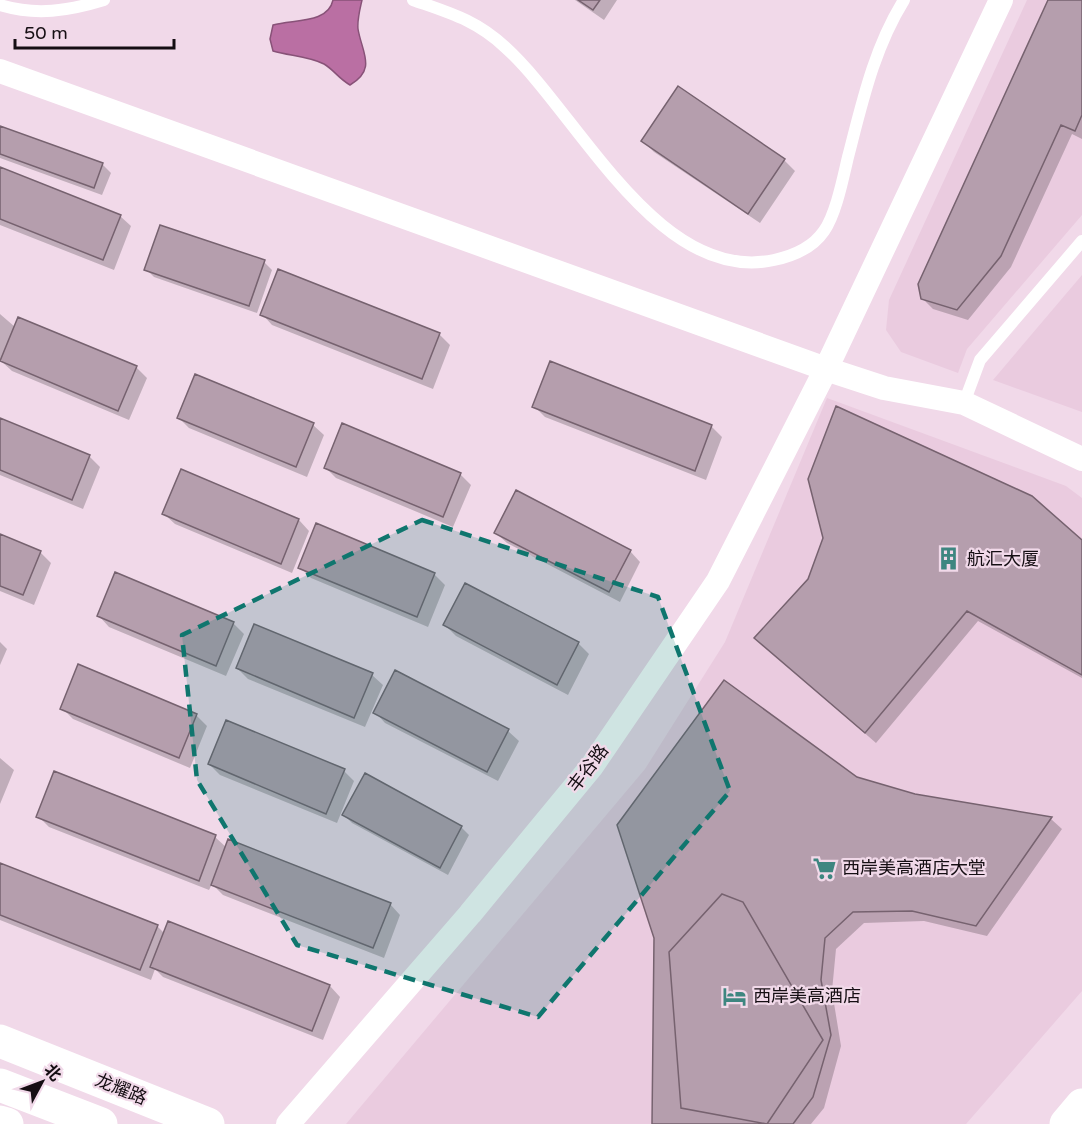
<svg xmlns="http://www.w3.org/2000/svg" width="1082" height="1124" viewBox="0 0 1082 1124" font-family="'Varela Round','Noto Sans SC',sans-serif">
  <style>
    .built { fill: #eacbdf }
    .water { fill: #ba6fa3; stroke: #885278; stroke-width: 1.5 }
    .shadow { fill: #0003 }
    .building { fill: #b59ead; stroke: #76626f; stroke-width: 1.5 }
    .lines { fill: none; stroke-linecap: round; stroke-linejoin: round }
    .service { stroke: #fff; stroke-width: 12 }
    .minor { stroke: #fff; stroke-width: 24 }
    .secondary { stroke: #fff; stroke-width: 33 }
    .marked { fill: #0f766e; fill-opacity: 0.2; stroke: #0f766e; stroke-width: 4.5; stroke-dasharray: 12 8; stroke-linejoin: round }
    .labels { text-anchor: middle; stroke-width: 4.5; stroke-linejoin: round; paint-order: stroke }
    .poi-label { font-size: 18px; fill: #150e13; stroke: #f1d9e9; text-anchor: start }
    .street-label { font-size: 18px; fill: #150e13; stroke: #f1d9e9 }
  </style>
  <rect width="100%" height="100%" fill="#f1d9e9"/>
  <path class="built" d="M1027,0h55v215l-115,134 -9,24 -57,-21 -15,-22 3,-30z
    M1082,275v137l-89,-32z
    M827,398l239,88 16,12v493l-116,133h-620l299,-355 80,-127z"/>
  <path class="water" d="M333,0h29c-2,9 -5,20 -4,29 4,24 19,40 -8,56 -12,-7 -17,-16 -26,-21 -16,-8 -34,-8 -51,-13l-3,-12 3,-14c20,-6 55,-1 60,-25z"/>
  <path class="shadow" d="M575,0h42l-13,20z
    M1049,0h33v139l-10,-5 -61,133 -43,53 -35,-11 -11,-11z
    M0,127l103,38 8,8 -9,22 -102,-37z
    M643,141l141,19 11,11 -35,52 -106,-71z
    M0,168l120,48 11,10 -17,44 -114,-45z
    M264,262l8,8 -15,43 -103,-36 -8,-8z
    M0,314l15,13 121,40 11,11 -18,42 -117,-49 -12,-11z
    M262,314l177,20 11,11 -17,44 -161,-64z
    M551,363l160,63 11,11 -16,43 -161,-63 -11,-11z
    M179,418l134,7 11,10 -17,42 -118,-49z
    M0,419l89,37 11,11 -17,42 -83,-34z
    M325,467l135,7 11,11 -18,42 -117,-49z
    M181,471l118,49 10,11 -17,42 -117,-49 -11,-10z
    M496,533l134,18 10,11 -20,40 -113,-59z
    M0,535l40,17 11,11 -17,42 -34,-14z
    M825,538l257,4v136l-104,-57 -102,122 -109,-95 43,-69z
    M300,567l134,7 11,11 -17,42 -117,-49z
    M466,585l112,58 11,11 -21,41 -112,-59 -11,-11z
    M99,616l134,7 11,11 -18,42 -117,-49z
    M0,642l7,7 -7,16z
    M237,668l135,7 11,10 -18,42 -117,-48z
    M62,708l134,7 11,11 -17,42 -117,-49z
    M375,712l133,19 11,10 -21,40 -113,-58z
    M0,758l14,12 -14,34z
    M209,764l135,7 10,10 -17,42 -117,-48z
    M365,775l96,52 8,8 -21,40 -96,-52 -8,-8z
    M856,778l59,17 136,24 11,10 -75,107 -63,-15 -60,2 -28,26 -4,42 9,55 -17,62 -13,16h-158z
    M38,816l177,21 12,11 163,56 10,11 -16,43 -161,-63 -11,-11 -3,6 -160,-63z
    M0,864l157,62 8,8 4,-11 161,63 10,11 -17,43 -160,-63 -8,-8 -4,11 -151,-60z"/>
  <path class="building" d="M578,0h22l-7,10z
    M1048,0h34v115l-7,16 -14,-6 -60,131 -44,54 -36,-11 -3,-15z
    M678,86l107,73 -37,55 -107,-73z
    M0,126l103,37 -9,25 -94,-34z
    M0,167l121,48 -18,45 -103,-41z
    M160,225l105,35 -16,46 -105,-36z
    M278,269l162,64 -18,46 -162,-64z
    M18,317l119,49 -19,45 -118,-50z
    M550,361l162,64 -17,46 -163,-64z
    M195,374l119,49 -18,44 -119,-49z
    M836,406l196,90 50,44v135l-115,-64 -102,122 -111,-95 54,-59 15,-41 -15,-59z
    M0,418l90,37 -18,45 -72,-30z
    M342,423l119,50 -18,44 -119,-49z
    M181,469l118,50 -18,45 -119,-50z
    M516,490l115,60 -22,42 -115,-59z
    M316,523l119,50 -18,44 -119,-49z
    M0,534l41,17 -18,44 -23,-9z
    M115,572l119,50 -18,44 -119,-50z
    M465,583l114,59 -22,43 -114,-60z
    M254,624l119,49 -19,45 -118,-50z
    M78,664l119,50 -18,44 -119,-49z
    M395,670l114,59 -22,43 -114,-59z
    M724,680l133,97 58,17 137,23 -76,109 -64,-15 -59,1 -28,26 -4,42 10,55 -18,62 -20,27h-141l2,-186 -37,-113z
    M226,720l119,49 -19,45 -118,-50z
    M54,771l162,64 -17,46 -163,-64z
    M365,773l97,53 -22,42 -98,-53z
    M228,839l163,64 -18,45 -162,-63z
    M0,863l158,62 -18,45 -140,-55z
    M722,894l21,8 80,138 -56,84 -86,-16 -12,-156z
    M168,921l162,64 -18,46 -162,-64z"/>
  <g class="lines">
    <path class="service" d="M413,0c37,13 63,20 92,47 73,66 153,238 269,213 19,-4 39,-13 50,-29 12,-17 19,-53 24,-74 14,-54 26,-109 56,-157
      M0,5c36,11 68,6 104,-5
      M964,403l16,-43 102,-119"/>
    <path class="minor" d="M0,71l826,298 58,19 80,15 118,56
      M288,1124l182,-210 122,-148 126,-185 108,-212 175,-369"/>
    <path class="secondary" d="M0,1041l208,83
      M0,1085l101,39
      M0,1122l7,2
      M1066,1124l16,-19"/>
  </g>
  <path class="marked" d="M422,520l236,77 72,194 -192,226 -241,-72 -100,-165 -15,-145z"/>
  <defs>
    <symbol id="building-bare" viewBox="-9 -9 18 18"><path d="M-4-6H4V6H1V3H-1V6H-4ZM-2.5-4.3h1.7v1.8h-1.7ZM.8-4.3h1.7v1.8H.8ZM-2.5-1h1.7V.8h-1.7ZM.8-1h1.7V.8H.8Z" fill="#3e8680" stroke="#f1d9e9" stroke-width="2.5" paint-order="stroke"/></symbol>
    <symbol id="supermarket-bare" viewBox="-9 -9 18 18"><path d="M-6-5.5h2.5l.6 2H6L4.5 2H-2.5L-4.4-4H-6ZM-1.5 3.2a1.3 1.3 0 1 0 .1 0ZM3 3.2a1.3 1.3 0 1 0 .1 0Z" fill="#3e8680" stroke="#f1d9e9" stroke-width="2.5" paint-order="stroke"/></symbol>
    <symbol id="hotel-bare" viewBox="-9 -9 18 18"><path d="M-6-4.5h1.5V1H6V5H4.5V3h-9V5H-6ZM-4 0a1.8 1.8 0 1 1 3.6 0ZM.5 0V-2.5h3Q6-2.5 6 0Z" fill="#3e8680" stroke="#f1d9e9" stroke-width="2.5" paint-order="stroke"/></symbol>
  </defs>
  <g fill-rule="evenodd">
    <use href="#building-bare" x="932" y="542" width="33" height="33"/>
    <use href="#supermarket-bare" x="808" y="852" width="33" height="33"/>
    <use href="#hotel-bare" x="718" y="980" width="33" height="33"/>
  </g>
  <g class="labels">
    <g class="poi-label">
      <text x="967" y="565">航汇大厦</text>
      <text x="842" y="874">西岸美高酒店大堂</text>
      <text x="753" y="1002">西岸美高酒店</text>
    </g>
    <g class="street-label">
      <text transform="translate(588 768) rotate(-53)" y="6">丰谷路</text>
      <text transform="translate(121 1089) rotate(22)" y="6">龙耀路</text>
    </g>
  </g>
  <g transform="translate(42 1082) rotate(49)" stroke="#f1d9e9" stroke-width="4.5" paint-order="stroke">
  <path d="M0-4.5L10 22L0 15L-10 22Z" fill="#150e13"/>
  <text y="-9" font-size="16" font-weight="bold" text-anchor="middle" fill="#150e13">北</text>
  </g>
  <path d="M15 39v9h159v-9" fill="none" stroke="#150e13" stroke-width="3"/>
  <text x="24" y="39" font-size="18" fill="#150e13" stroke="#f1d9e9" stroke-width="4.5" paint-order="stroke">50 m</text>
</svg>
